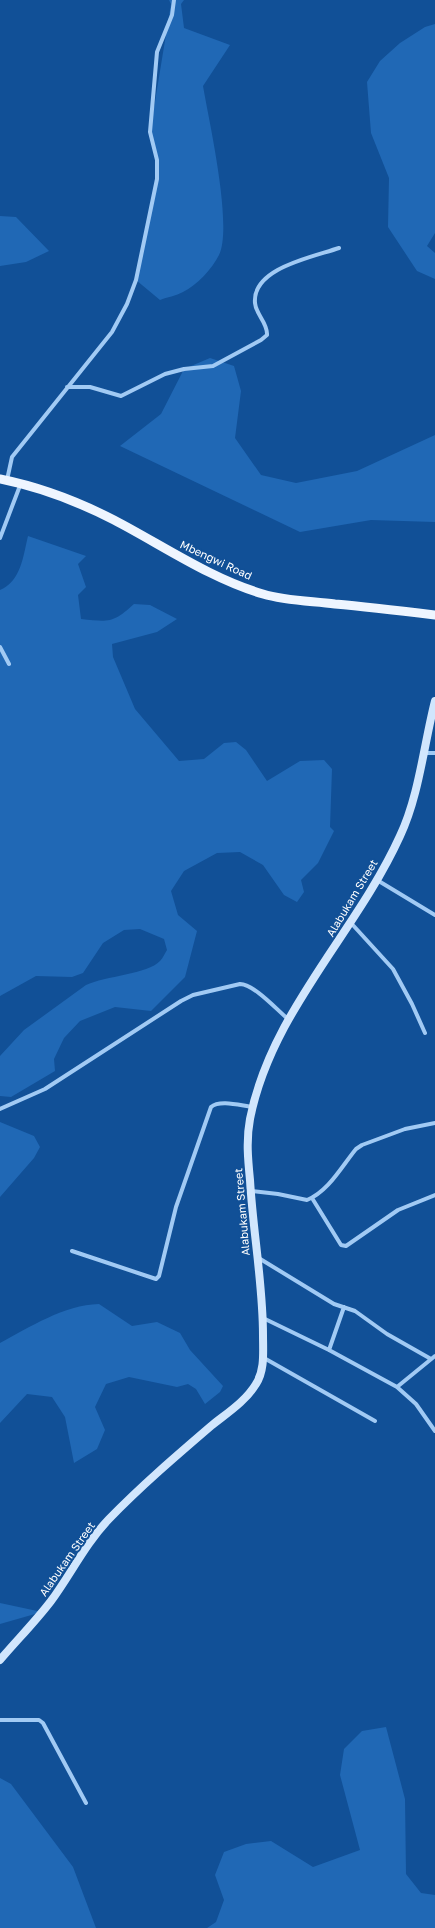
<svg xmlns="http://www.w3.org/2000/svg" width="435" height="1928" viewBox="0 0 435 1928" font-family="'Golos Text',sans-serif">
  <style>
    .green { fill: #2068b5 }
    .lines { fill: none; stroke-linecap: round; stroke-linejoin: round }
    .street { stroke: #a1caf4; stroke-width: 4 }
    .secondary { stroke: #d1e6fd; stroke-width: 8 }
    .primary { stroke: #eef5ff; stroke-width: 9 }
    .labels { text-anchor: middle; stroke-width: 4; stroke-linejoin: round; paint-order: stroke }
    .street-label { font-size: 11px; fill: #fff; stroke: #115097 }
  </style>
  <rect width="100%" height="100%" fill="#115097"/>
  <path class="green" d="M169,0h15l-3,4 3,24 46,17 -27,41c6,35 30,140 16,169 -7,14 -22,30 -36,37 -7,4 -16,5 -23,8l-24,-20 21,-102v-18l-7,-28 21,-128z
    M435,24v209l-8,13 8,7v26l-18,-8 -29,-44 1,-49 -18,-45 -4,-51 13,-21 20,-18 25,-16z
    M0,216l16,1 33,34 -23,11 -26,4z
    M210,358l24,8 7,25 -6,47 26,37 35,8 61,-12 78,-36v87l-64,-2 -71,12 -180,-86 41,-32 23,-45z
    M28,536l58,20 -8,8 8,23 -8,8 3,24c29,3 32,4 53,-15l16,1 27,14 -20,13 -45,12 1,13 22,52 44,52 25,-2 20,-16 12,-1 10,8 21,31 33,-20 24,-1 8,9 -2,58 4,4 -16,32 -17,17 3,12 -7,10 -13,-7 -21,-30 -23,-13 -23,1 -33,18 -13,20 7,24 19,16 -12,46 -34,34 -36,-4 -35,14 -16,17 -10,21 1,12 -44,26 -11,-1v-40l24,-26 62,-45c19,-9 62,-11 74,-24 3,-3 5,-8 7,-11l-3,-11 -24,-10 -16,1 -21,13 -20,30 -11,4 -36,-1 -36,20v-406c21,-9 23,-33 28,-54z
    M0,1122l34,14 6,11 -6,11 -34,39z
    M99,1304l33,22 25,-4 23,11 10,17 33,36 -3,6 -15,12 -9,-15 -8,-5 -11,3 -48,-10 -23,7 -11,23 10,23 -8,19 -23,14 -9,-46 -13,-20 -25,-3 -27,29v-80c30,-16 64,-38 99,-39z
    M0,1603l42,9 -42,12z
    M386,1727l19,72 1,75 15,19 14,2v33h-228l9,-6 8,-22 -9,-25 9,-23 22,-8 25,-3 42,26 47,-17 -20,-75 4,-26 18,-18z
    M0,1778l11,6 62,83 23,61h-96z"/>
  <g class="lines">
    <path class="street" d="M67,387h23l31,9 44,-22 19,-5 29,-3 48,-26 6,-5c1,-12 -11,-20 -12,-32 -3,-35 58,-46 84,-55
      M7,480l5,-23 100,-125 15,-28 9,-24 21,-101v-19l-7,-28 7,-80 15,-37 2,-15
      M0,538l21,-55
      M0,647l9,17
      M423,753h12
      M377,880l58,35
      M351,923l42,46 19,35 13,29
      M0,1109l45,-20 136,-88 12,-6 47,-11c15,1 36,25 48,35
      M251,1191l27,3 29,6c21,-8 35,-34 49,-51l6,-4 43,-16 30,-6
      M312,1198l29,47 5,1 52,-36 37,-15
      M72,1251l84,28 3,-3 17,-69 35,-100c9,-8 31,-1 42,0
      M257,1257l77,47 21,7 32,23 44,25
      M263,1318l66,32 68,37 19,17 19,27
      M329,1350l15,-43
      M264,1358l111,63
      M397,1387l38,-31
      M0,1720h39l4,3 43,80"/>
    <path class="secondary" d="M0,1660c17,-20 35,-38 51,-59 20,-27 34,-57 58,-82 32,-33 67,-63 102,-93 16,-13 34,-24 45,-42 9,-14 7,-32 7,-49 0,-51 -10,-103 -13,-155 -2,-20 -4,-40 0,-61 21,-107 106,-186 150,-283 19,-40 24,-92 35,-135"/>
    <path class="primary" d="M0,479c40,8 77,22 114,41 48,25 97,59 149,74 23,7 49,7 72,10 34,3 67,7 100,11"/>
  </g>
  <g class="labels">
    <g class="street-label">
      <text transform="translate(216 560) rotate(25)" y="4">Mbengwi Road</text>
      <text transform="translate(352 898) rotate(-59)" y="4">Alabukam Street</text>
      <text transform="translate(242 1212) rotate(-95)" y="4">Alabukam Street</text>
      <text transform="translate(67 1559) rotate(-55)" y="4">Alabukam Street</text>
    </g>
  </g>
</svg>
